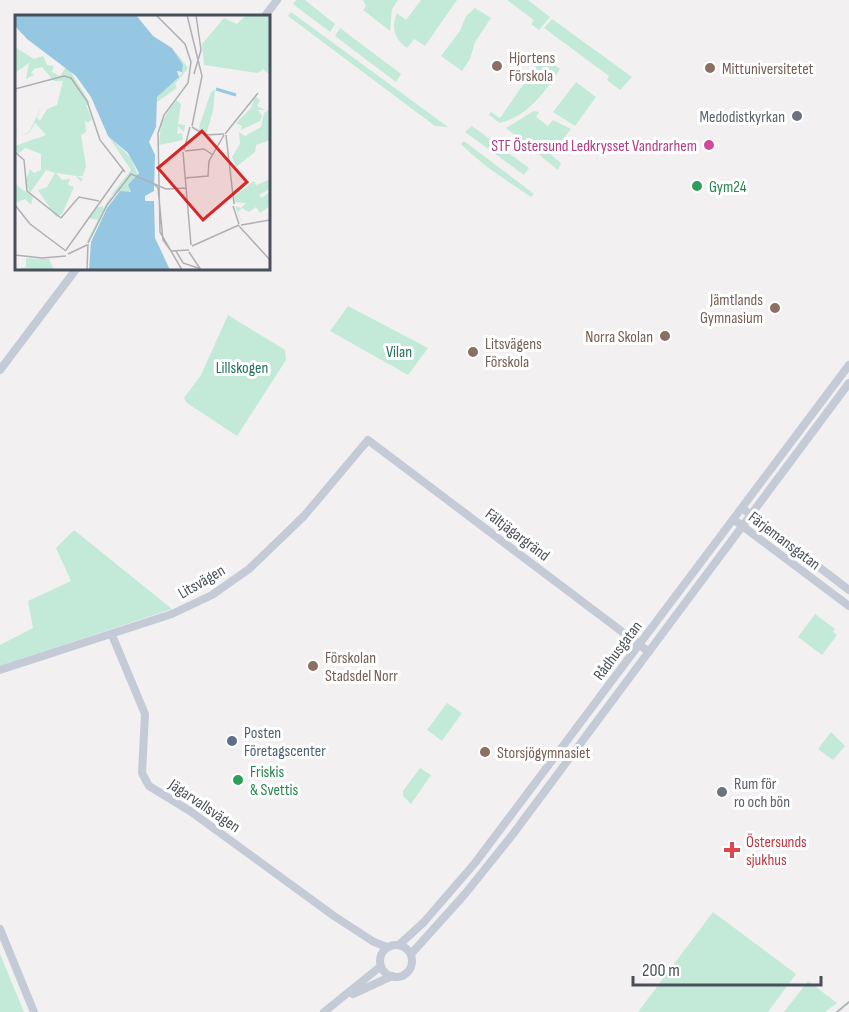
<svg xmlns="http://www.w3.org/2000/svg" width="849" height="1012" viewBox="0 0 849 1012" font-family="'Sofia Sans Condensed',sans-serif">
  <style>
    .green { fill: #c3ead8 }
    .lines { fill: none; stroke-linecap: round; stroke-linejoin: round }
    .secondary { stroke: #c4cad6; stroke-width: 8 }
    .rail { stroke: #b2b4b9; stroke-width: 2 }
    .education-dot { fill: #8d6e63; stroke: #fff; stroke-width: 2 }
    .worship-dot { fill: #6b7280; stroke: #fff; stroke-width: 2 }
    .hotel-dot { fill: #d1479c; stroke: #fff; stroke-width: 2 }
    .leisure-dot { fill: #2e9e5b; stroke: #fff; stroke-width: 2 }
    .service-dot { fill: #5c6f8a; stroke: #fff; stroke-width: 2 }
    .health-dot { fill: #e0444e; stroke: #fff; stroke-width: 2 }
    .labels { text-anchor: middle; stroke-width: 6; stroke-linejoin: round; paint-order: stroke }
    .education-label { font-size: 16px; fill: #785e54; stroke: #fff; text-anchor: start }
    .worship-label { font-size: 16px; fill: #5b616d; stroke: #fff; text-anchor: end }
    .hotel-label { font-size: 16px; fill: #b23c85; stroke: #fff; text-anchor: end }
    .leisure-label { font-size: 16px; fill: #27864d; stroke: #fff; text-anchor: start }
    .park-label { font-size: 16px; fill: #227457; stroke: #fff }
    .street-label { font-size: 16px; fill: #4a505b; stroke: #fff }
    .service-label { font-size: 16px; fill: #4e5e75; stroke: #fff; text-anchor: start }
    .health-label { font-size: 16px; fill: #be3a42; stroke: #fff; text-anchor: start }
    .inset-river { fill: none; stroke: #96c7e2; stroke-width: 3 }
    .inset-road { fill: none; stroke: #afb0b4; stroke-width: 1.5 }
    .view { fill: #d62828; fill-opacity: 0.15; stroke: #d62828; stroke-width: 3 }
    .inset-edge { fill: none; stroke: #4a505b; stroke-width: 3 }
  </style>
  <rect width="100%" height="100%" fill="#f2f0f0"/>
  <path class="green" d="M296,0h9l30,24 -5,8 -37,-28z
    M363,0h35l-6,9 -2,22 -27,-21 3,-4z
    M421,0h36l-32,46 -11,-7 -7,9c-13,-9 -16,-21 -10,-35l9,7z
    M507,0h21l22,17 -11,13 -8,-6 3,-4z
    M475,8l16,10 -16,24 -5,17 -8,12 -21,-15 19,-25 6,-15z
    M291,12l157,115 -13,-1 -147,-110z
    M552,19l80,58 -12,13 -13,-10 2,-4 -65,-48z
    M340,28l61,46 -5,8 -61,-46z
    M543,56l17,13c-15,23 -32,47 -60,54l-11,-8 2,-3 9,6z
    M576,82l20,15 -21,29 -22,-14z
    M534,111l5,1 -3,5 12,9 5,-6 18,9 -20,26 10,8 -3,7 -52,-42z
    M472,126l57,42 -5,7 -59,-43z
    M464,141l70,53 -3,3c-24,-16 -49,-32 -70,-53z
    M348,306l80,42 -20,27 -78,-44z
    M228,315l57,35 1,10 -49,76 -50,-33 -3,-5 17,-23z
    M74,530l98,79 -172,57v-21l33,-17 -5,-27 43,-20 -15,-33z
    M815,614l20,15 -2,3 4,3 -15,20 -24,-18z
    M447,703l15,10 -20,28 -15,-11z
    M831,732l14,14 -12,14 -15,-11z
    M420,768l11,7 -20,29 -8,-8v-5z
    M713,912l83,62 -28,38h-130z
    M0,954l24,58h-24z
    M808,981l29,22 -12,9h-41z"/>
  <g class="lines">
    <path class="secondary" d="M265,16l12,-16
      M0,370l77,-102
      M742,508l107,82
      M733,519l116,87
      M112,635l33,79 -3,59 7,13 41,25 144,105 40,26 13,5
      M0,670l172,-56 40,-19 37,-26 55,-53 64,-76 281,212
      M0,929l34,83
      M399,945l25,-23 51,-59 374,-498
      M380 961a16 16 0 1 1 32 0a16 16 0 1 1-32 0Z
      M411,954l54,-60 48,-60 336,-451
      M353,994l39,-18
      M324,1012l57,-46"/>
    <path class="rail" d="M837,1012l12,-10"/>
  </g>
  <g class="education-dot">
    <circle cx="497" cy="66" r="6"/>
    <circle cx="710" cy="68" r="6"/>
    <circle cx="775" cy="308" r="6"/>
    <circle cx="665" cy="336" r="6"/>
    <circle cx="473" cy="352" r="6"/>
    <circle cx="313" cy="666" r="6"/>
    <circle cx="485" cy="752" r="6"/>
  </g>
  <g class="worship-dot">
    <circle cx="797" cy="116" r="6"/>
    <circle cx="722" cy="792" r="6"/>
  </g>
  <circle class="hotel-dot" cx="709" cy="145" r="6"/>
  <g class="leisure-dot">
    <circle cx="697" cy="186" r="6"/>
    <circle cx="238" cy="780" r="6"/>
  </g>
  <circle class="service-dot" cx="232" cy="741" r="6"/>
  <path class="health-dot" d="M729 841h6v6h6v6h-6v6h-6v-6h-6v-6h6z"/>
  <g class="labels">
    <g class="education-label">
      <text x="509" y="63">Hjortens<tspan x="509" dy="18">Förskola</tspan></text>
      <text x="722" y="74">Mittuniversitetet</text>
      <text x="763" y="305" text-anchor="end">Jämtlands<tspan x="763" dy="18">Gymnasium</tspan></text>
      <text x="653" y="342" text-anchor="end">Norra Skolan</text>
      <text x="485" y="349">Litsvägens<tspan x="485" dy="18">Förskola</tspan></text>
      <text x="325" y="663">Förskolan<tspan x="325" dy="18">Stadsdel Norr</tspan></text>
      <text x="497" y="758">Storsjögymnasiet</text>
    </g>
    <g class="worship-label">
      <text x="785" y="122">Medodistkyrkan</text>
      <text x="734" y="789" text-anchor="start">Rum för<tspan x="734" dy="18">ro och bön</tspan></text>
    </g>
    <g class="hotel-label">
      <text x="697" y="151">STF Östersund Ledkrysset Vandrarhem</text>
    </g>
    <g class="leisure-label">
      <text x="709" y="192">Gym24</text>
      <text x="250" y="777">Friskis<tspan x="250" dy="18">&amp; Svettis</tspan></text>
    </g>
    <g class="park-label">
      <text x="399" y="357">Vilan</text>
      <text x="242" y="373">Lillskogen</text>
    </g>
    <g class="street-label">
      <text transform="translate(518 534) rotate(37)" y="6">Fältjägargränd</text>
      <text transform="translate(785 540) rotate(37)" y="6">Färjemansgatan</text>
      <text transform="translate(201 581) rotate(-30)" y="6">Litsvägen</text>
      <text transform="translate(617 650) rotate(-53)" y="6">Rådhusgatan</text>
      <text transform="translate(205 805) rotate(34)" y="6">Jägarvallsvägen</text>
    </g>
    <g class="service-label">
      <text x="244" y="738">Posten<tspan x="244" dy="18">Företagscenter</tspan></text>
    </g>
    <g class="health-label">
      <text x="746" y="847">Östersunds<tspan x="746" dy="18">sjukhus</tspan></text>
    </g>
  </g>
  <g transform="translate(15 15)">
    <rect width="255" height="255" fill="#f2f0f0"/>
    <path d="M231,0h24v60l-7,-6 -5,4 -54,-8 -2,-21 22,-26 13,6zM0,32l19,12 9,-3 4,9 7,1 -2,6 8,4 7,-10 23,37 -4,2 6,14 -4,4 -3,-3 1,12 -5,3 5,31 -3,10h-6l6,3 -2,3 -5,-6 -20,-3 6,7 8,-1 -2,6 6,2 -12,27 -6,3 -18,-27 9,-3 8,-14 -9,-3 -16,23 -5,-11 5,-13 4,4 7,-3v-16l-16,-6 -7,6 -3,-8 31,-11 -11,-12 -6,10 -8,3 8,-4 13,-26 -5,12 3,3 7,-12 10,-4 6,-24h-9l-12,-14 -8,2 -3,4 3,2 -8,4 3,-16 -14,10zM160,36l13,17 -13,16 2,4 -20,14v-5l25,-24zM200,75l-2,21 -7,24 -7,-5 1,-6 11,-32zM240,81l5,4 -3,6 8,4h-7l4,6 -2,5 -19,9 1,-4 -6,-3 15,-15zM161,85l5,4 -3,20 7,1 -1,7 -6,-6 -1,8 5,-1 1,7 -24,5 2,-22zM255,94v31l-14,5 -1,7 -19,15 -4,-10 8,-13 -1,-12 6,4 16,-9 3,-14zM92,119l24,24 8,20 -11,7 3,8 -10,-2 -9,4 -18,38 -9,12 13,-25 -10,-2 8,-10 7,-2v3l9,-15 19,-24zM255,164v10l-11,6 3,3 7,-6 1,14 -10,7 -4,-6 -7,5 -7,-4 -4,4 4,12 -7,-18 6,2 5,-5 -12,-1v-5l20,-16 4,7 -1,-3zM0,169l18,13 -2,8 -6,-6 -10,4zM11,243l23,1 5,11h-39l11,-3z" fill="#c3ead8"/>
    <path d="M0,0h121l17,21 19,12 11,17 -1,7 -5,-1 2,6 -22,20 -1,30 -7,15 6,13 -1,36 -9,5v5h9l1,37 15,32h-81l2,-28 16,-34 13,-17 11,1 -3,-7 11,-12 -11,-20 -20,-17 -17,-39 -15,-21 -49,-37 -12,-13z" fill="#96c7e2"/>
    <path class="inset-river" d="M201,74l20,6"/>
    <path class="inset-road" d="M141,0l29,29 6,18 -3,21 -24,32 -6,18 2,99 22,38M172,0l15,61 -10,50M179,59l7,-24 -5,-35M0,74l49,-13 7,2 16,23 13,39 25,32M177,112l13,8 19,-1M210,119l33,-41M211,120l8,69M169,135l6,-23M170,136l19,-2 9,6M0,137l9,8 3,31 34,27M168,137l8,93M170,163l23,-2 1,-15 15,-26M139,169l4,4 5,52 8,11 18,-1M0,190l15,19 36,27M218,191l6,18M46,203l18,-21 20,4M226,210l29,-5M224,211l31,34M73,228l19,-38 24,-31 35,15 20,-1M177,231l47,-21M51,235l57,-80M161,236l7,12 18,6M174,237l12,18M53,239l19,-9M0,240l27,3 24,-2M72,255l1,-26"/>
    <path class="view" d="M187,116l45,51 -44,38 -45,-52z"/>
    <rect width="255" height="255" class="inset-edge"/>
  </g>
  <path d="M633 976v9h188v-9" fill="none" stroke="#4a505b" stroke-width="3"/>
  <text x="642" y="976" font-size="18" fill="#4a505b" stroke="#ffffff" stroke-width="4.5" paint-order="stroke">200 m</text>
</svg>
